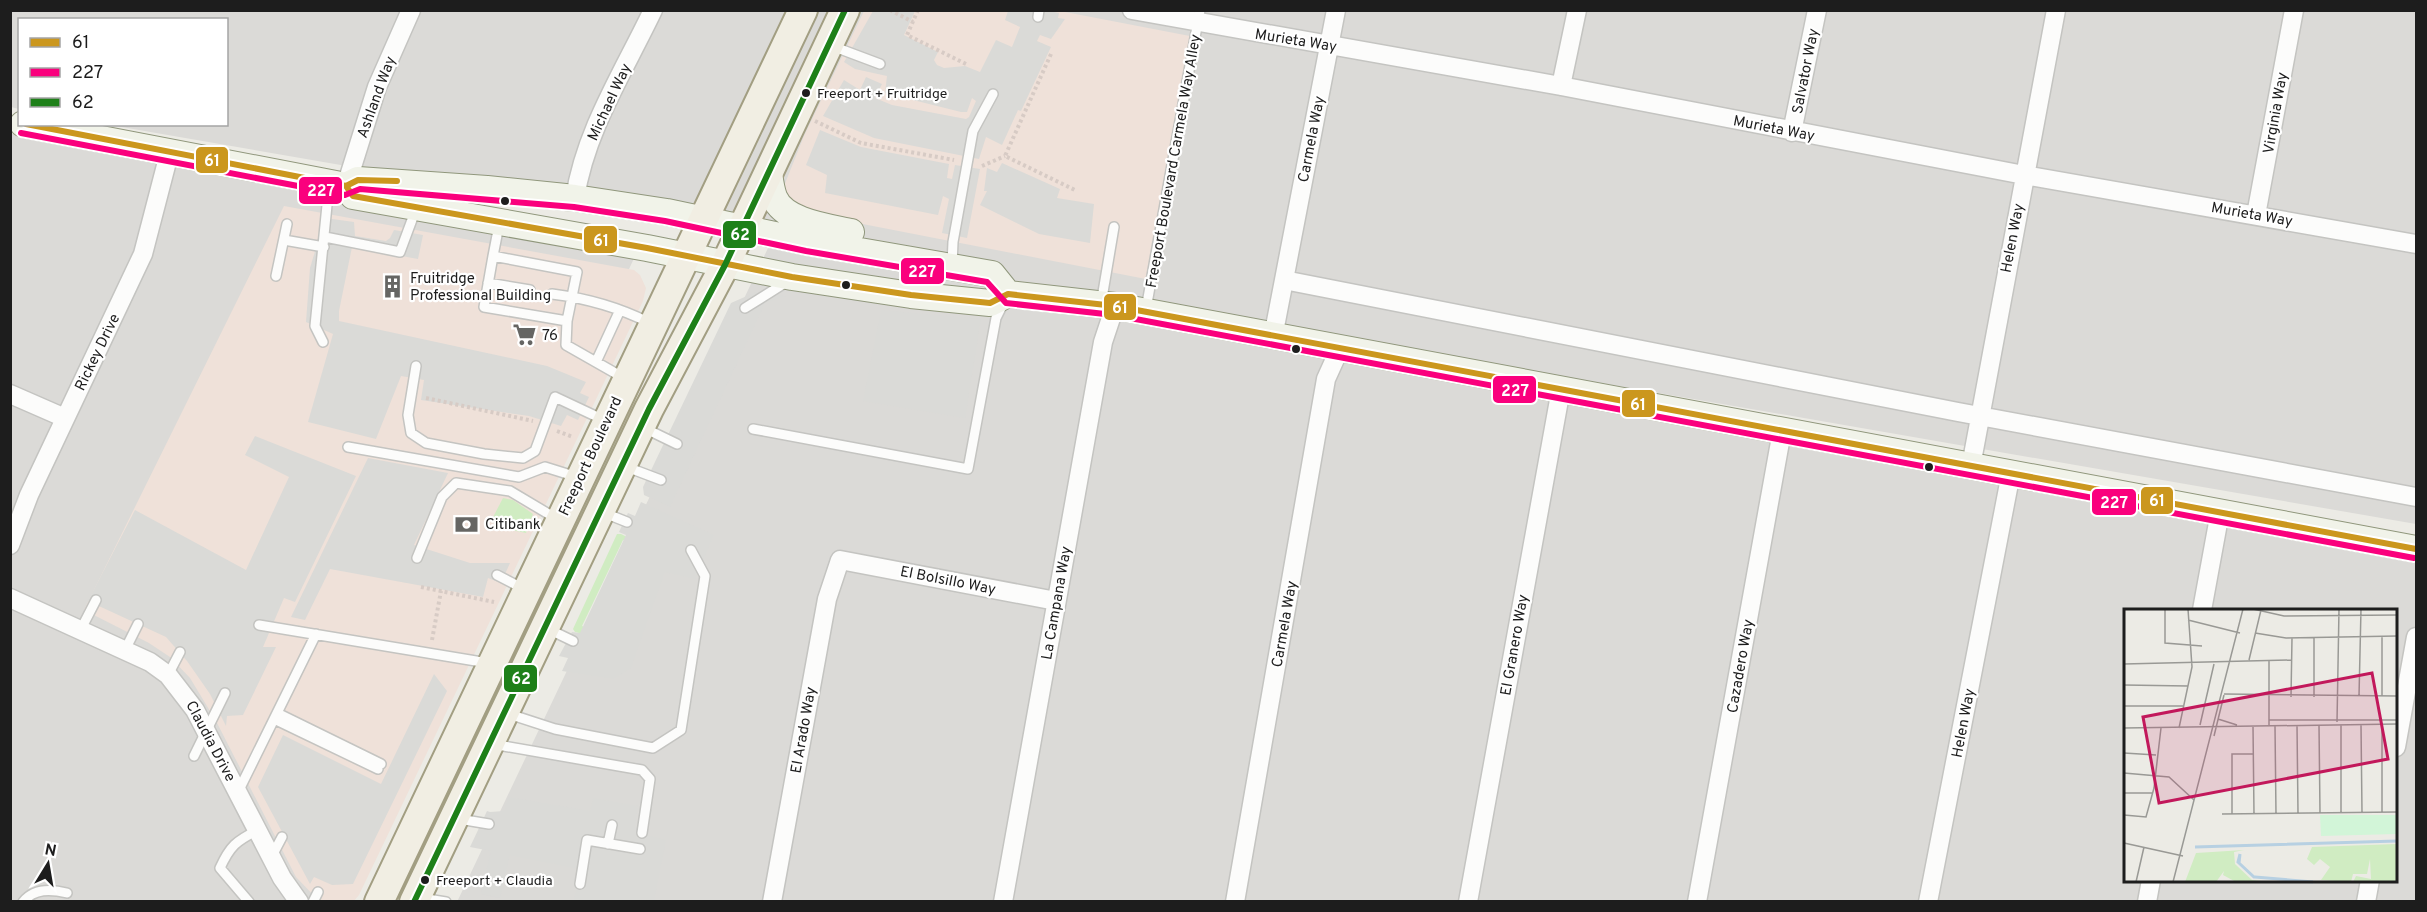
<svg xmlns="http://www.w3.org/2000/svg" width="2427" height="912" viewBox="0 0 2427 912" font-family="Overpass,sans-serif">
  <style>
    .residential { fill: #dbdad7; fill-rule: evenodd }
    .commercial { fill: #efe1d9 }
    .grass { fill: #d0ecc2 }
    .parking { fill: #dadad7 }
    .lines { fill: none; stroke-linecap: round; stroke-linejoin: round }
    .service-casing { stroke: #c4c4c1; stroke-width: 12 }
    .minor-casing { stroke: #c4c4c1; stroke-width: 21 }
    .secondary-casing { stroke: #90977c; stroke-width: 28 }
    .primary-casing { stroke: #a29e82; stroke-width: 32 }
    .path { stroke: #d7cbc5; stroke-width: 4; stroke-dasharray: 3 3; stroke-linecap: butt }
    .service { stroke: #fcfcfb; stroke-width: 9 }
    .minor { stroke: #fcfcfb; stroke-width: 18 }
    .secondary { stroke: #f1f3e9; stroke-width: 26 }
    .primary { stroke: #f1eee3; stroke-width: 28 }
    .bus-1-casing { stroke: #fff; stroke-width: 10 }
    .bus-2-casing { stroke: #fff; stroke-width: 10 }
    .bus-3-casing { stroke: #fff; stroke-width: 10 }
    .bus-1 { stroke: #cb971e; stroke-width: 6 }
    .bus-2 { stroke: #fa007d; stroke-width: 6 }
    .bus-3 { stroke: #1e8019; stroke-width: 6 }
    .bus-dot { fill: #1d1d1d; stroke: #fff; stroke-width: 2 }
    .labels { text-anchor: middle; stroke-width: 4.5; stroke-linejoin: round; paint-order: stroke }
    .bus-label { font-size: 14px; fill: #1d1d1d; stroke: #fff; text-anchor: start }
    .street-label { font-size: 15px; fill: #1d1d1d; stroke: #fff }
    .poi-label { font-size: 15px; fill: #1d1d1d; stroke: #fff; text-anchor: start }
    .inset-river { fill: none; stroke: #b7d0e2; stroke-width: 3 }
    .inset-road { fill: none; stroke: #999995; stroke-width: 1.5 }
    .view { fill: #c2185b; fill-opacity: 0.15; stroke: #c2185b; stroke-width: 3 }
    .inset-edge { fill: none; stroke: #1d1d1d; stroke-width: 3 }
    .line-badge { stroke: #fff; stroke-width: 2 }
    .badge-label { font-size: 16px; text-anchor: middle; font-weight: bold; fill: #fff }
  </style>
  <rect width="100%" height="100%" fill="#ecebe5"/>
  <path class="residential" d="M10,11h2406v513l-2306,-399 116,-1v-104h-206l-1,89 -8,-2z
    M10,133l626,121 -300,647h-325z
    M769,246l1647,305v350l-1959,1zM2126,610h270v270h-270z"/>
  <path class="commercial" d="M864,11h196l135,26 -44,243 -350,-68 -16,-20 -1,-6 20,-50z
    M284,206l350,64 6,5 6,13 -3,13 -284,594 -5,6h-35l-23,-24 -80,-156 -26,-43 -20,-21 -21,-14 -65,-33z"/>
  <path class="grass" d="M503,498l10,2 20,14 -7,19 -24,-5 -11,-7z
    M617,534h4l16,8 -2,3 -12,-5 -41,86 12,6 -2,4 -17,-4 -2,-3z"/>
  <path class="parking" d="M873,11h42l-11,24 34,17 -4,8 3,5 7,3 21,-2 15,6 16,-32 16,7 8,-20 -15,-7 3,-9h42l9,2 -1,5 7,1 -14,20 -11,-4 -3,6 14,6 -30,64 -3,-1 -16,35 -16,-8 -7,22 -105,-21 -51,-22 21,-36 16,10 6,-13 16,7 -7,14 17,7 74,14 3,-2 7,-16 -4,-3 -5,14h-6l-76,-19 2,-17 -32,-7 -11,-7z
    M820,130l41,17 88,17 -2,14 5,1 3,-14 25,4 -13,69 -25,-5 7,-34 -6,-3 -5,19 -113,-22 2,-18 -21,-10z
    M1002,163l58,26 -3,9 37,6 -4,39 -51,-9 -59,-29 7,-14h-3l3,-23 10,4z
    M325,218l29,4 1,14 31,5 4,-3 4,-8 29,5 -5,24 -66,-12 -13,64v10l208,45 39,16 -6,11 9,4 -11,23 -11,-5 -6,11 -32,-10 -108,-16 3,-20 -23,-4 -25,63 -68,-17 25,-88 -27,-12 4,-54z
    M756,292l30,4 -21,7 -95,204 -26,-12 -1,-8 88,-184z
    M881,310l100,9 -16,99 -102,-17z
    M255,436l101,40 -61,126 -11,-4 -21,49h13l-33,68 -16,1 -1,10 -16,-32 -23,-33 -21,-24 -78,-36 47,-91 111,60 43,-93 -44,-22z
    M368,458l80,15 -34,72 56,18h40l-9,20 -13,-5 -5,19 -153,-28 -25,51 -14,-3z
    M641,502l73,33 -19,44 -30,-7 -34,96 -17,11 -52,-8 6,-13 -9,-2 13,-24 8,1 46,-98 -7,-3 9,-19 7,3z
    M434,674l13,17 -94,193 -21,1 -18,-8 -4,7 -52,-97 25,-52 98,49z
    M508,797l82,14 3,-13 45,8 -3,21 13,8 18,5 -12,61 -14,-2 -1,3 -65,-1 6,-32 -70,-14 -10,43 -19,-4 10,-43 -21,-4 17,-36 3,1 14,-1z"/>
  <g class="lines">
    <defs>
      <path id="service" d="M1038,17l1,-7
        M832,46l48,18
        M325,237l75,15 16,-43
        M284,240l40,7
        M493,256l-9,51 83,14 10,-49 -84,-16 6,-31
        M952,265l1,-23 20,-111 20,-37
        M276,276l11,-52
        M488,283l42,7
        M552,294c33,4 68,14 98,29
        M1101,304l13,-77
        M745,308l43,-27
        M1146,309l54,-299
        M567,321l-1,24 58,33
        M323,342l-8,-16 14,-141
        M596,362l24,-52
        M416,366l-8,49 3,18 15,10 58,11 39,4 12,-7 20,-54 49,23
        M644,428l33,16
        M753,429l215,40 28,-151 7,-14
        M348,447l171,30 26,-10 32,10
        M624,466l37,14
        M602,512l25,10
        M417,558l25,-61 14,-14 54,8 47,28
        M497,575l27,14
        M259,625l229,38
        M81,629l15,-29
        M548,629l25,12
        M125,650l13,-26
        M168,675l12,-23
        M277,713l104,51
        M506,713l49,16 98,19 28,-18 24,-154 -14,-26
        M274,719l104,50
        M492,744l150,26 8,9 -8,54
        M194,756l31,-63
        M238,792l78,-158
        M459,819l30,5
        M608,844l4,-19
        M272,856l10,-19
        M580,884l7,-44 53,9
        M421,898l25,4
        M23,902c11,-14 28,-13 44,-9
        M249,902l-29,-34c10,-22 16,-27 38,-38
        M313,902l5,-10"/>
      <path id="minor" d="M1132,10l429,76 463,89 392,69
        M1561,86l16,-76
        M1792,132l25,-122
        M346,186l31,-99 34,-77
        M575,198c10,-67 49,-127 78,-188
        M2256,215l38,-205
        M1284,280l674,132 458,85
        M1273,337l63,-327
        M10,394l55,24
        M1971,466l85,-456
        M10,545l19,-50 114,-241 26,-100
        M10,598l140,64 18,13 27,35 87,168 17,24
        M2202,610l18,-98
        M2396,747l20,-110
        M772,902l55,-303 13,-39 216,41
        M1003,902l100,-560 12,-36
        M1235,902l91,-523 14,-31
        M1468,902l93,-513
        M1697,902l85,-471
        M1928,902l83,-429
        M2147,902l4,-22
        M2366,902l4,-22"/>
      <path id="secondary" d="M23,124l323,62 12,-6 129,9 88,9 92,14 141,30 178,31 6,1 16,20
        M769,173c1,7 2,16 5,24 10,25 54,30 77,35
        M346,186l7,10 294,52 145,29 119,18 79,8 18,-9 107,12 1301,243"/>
      <path id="primary" d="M379,902l424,-892
        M414,902l235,-493 76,-144 120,-255"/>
    </defs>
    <use href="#service" class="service-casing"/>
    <use href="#minor" class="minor-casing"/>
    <use href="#secondary" class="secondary-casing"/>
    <use href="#primary" class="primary-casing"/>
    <path class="path" d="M890,10l23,12
      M918,10l-11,25 59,29
      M1051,54l-46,102 72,35
      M815,121l46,22 93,17
      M982,166l23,-10
      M426,398l107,23
      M557,431l16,6
      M421,587l73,15
      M432,640l9,-49"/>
    <use href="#service" class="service"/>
    <use href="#minor" class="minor"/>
    <use href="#secondary" class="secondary"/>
    <use href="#primary" class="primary"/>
    <defs>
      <path id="bus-1" d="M26,124l320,62 12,-6 39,1
        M346,186l7,10 294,52 145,29 119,18 79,8 18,-9 107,12 1301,243"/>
      <path id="bus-2" d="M21,133l324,62 15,-6 214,18 91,14 141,30 181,31 19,21 108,12 1300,243"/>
      <path id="bus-3" d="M414,902l235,-493 76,-144 120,-255"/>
    </defs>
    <use href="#bus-1" class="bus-1-casing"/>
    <use href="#bus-2" class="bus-2-casing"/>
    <use href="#bus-3" class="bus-3-casing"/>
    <use href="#bus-1" class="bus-1"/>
    <use href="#bus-2" class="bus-2"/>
    <use href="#bus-3" class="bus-3"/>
  </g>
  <defs>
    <symbol id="building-bare" viewBox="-9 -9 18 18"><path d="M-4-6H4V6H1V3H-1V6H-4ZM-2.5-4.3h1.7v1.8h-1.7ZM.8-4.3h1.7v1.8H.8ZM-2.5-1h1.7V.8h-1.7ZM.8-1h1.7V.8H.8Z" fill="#656563" stroke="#fff" stroke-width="2.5" paint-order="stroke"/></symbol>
    <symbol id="supermarket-bare" viewBox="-9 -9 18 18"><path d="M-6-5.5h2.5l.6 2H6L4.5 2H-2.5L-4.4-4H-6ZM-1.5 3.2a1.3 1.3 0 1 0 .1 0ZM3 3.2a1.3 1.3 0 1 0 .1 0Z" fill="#656563" stroke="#fff" stroke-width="2.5" paint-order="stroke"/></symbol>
    <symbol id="bank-bare" viewBox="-9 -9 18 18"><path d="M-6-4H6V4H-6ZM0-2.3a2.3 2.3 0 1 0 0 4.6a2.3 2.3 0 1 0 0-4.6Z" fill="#656563" stroke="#fff" stroke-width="2.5" paint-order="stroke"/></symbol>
  </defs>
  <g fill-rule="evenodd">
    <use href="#building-bare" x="376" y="270" width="33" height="33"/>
    <use href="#supermarket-bare" x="508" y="318" width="33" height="33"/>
    <use href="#bank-bare" x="450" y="508" width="33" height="33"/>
  </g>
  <g class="bus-dot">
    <circle cx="806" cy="93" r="5"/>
    <circle cx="505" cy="201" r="5"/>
    <circle cx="846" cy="285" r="5"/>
    <circle cx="1296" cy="349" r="5"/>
    <circle cx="1929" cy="467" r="5"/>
    <circle cx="425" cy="880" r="5"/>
  </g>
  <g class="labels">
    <g class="bus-label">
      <text x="817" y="98">Freeport + Fruitridge</text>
      <text x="436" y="885">Freeport + Claudia</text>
    </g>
    <g class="street-label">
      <text transform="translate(1296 40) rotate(9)" y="5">Murieta Way</text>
      <text transform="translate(1805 71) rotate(-79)" y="5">Salvator Way</text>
      <text transform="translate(376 97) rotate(-70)" y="5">Ashland Way</text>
      <text transform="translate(609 102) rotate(-65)" y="5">Michael Way</text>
      <text transform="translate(2275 113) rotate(-80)" y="5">Virginia Way</text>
      <text transform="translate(1774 128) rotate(11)" y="5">Murieta Way</text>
      <text transform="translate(1311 139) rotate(-79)" y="5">Carmela Way</text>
      <text transform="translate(1173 161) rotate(-80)" y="5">Freeport Boulevard Carmela Way Alley</text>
      <text transform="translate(2252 214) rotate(10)" y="5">Murieta Way</text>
      <text transform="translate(2012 238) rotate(-79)" y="5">Helen Way</text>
      <text transform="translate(97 352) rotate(-64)" y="5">Rickey Drive</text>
      <text transform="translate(590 456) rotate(-65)" y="5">Freeport Boulevard</text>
      <text transform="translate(948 580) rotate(11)" y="5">El Bolsillo Way</text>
      <text transform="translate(1056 603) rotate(-80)" y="5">La Campana Way</text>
      <text transform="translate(1284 624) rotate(-80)" y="5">Carmela Way</text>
      <text transform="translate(1514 645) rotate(-80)" y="5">El Granero Way</text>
      <text transform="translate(1740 666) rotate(-80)" y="5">Cazadero Way</text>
      <text transform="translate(1963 723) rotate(-79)" y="5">Helen Way</text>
      <text transform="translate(803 730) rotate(-80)" y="5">El Arado Way</text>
      <text transform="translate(211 741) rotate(62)" y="5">Claudia Drive</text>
    </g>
    <g class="poi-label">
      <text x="410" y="283">Fruitridge<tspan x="410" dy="17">Professional Building</tspan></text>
      <text x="542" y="340">76</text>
      <text x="485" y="529">Citibank</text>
    </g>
  </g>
  <g transform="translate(2124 609)">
    <rect width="273" height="273" fill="#ecebe5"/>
    <path d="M273,235v38h-44l3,-6 15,3 -1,-20 -3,15h-14l-2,8 -30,-2 9,-13 -10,-8 -6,6 -7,-6 5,-12zM120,241l-10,2 1,12 17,16 19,2h-35l-13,-7 1,-4 -8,11h-31l11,-29z" fill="#d0ecc2"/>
    <path d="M196,206h77v19l-76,2z" fill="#d2f5d8"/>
    <path class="inset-river" d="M71,238l202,-6M115,254l1,-9 -2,8 1,1 15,14h1l58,5"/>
    <path class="inset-road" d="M41,0v34l37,3M129,0l31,7 113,-1M64,11l52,13M131,24l31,5 111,-2M125,51l12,-50M145,51v65M0,55l168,-4M0,76l64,1M100,85l173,2M235,87l2,-87M258,87v-59M167,88l1,-59M190,88v-59M0,97h59M94,110l19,6M145,111h128M213,113l2,-113M258,115v88M76,116l14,-61M173,116l1,88M195,116l1,88M217,116v88M237,116l1,87M129,117l1,88M151,117l1,88M0,119l273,-4M55,119l13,-61 -4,-58M90,127l10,-41M0,144l32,2M0,164l45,4 25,23M0,184h28M98,205l175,-2M108,205v-60h21M0,206l22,2 8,-29 7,-60M0,234l59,13M12,273l8,-35M49,273l70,-273"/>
    <path class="view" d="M248,64l16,86 -229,44 -16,-86z"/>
    <rect width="273" height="273" class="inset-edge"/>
  </g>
  <g class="line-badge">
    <rect x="195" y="146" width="34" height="28" rx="6" fill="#cb971e"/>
    <rect x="298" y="176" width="45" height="29" rx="6" fill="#fa007d"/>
    <rect x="722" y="220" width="35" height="29" rx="6" fill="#1e8019"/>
    <rect x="583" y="225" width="35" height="29" rx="6" fill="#cb971e"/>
    <rect x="900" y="257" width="45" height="28" rx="6" fill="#fa007d"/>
    <rect x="1103" y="293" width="34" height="28" rx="6" fill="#cb971e"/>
    <rect x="1492" y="375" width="45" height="29" rx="6" fill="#fa007d"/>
    <rect x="1621" y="389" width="35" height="29" rx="6" fill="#cb971e"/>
    <rect x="2140" y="486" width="34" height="29" rx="6" fill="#cb971e"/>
    <rect x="2091" y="488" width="46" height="28" rx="6" fill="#fa007d"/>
    <rect x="503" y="664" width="35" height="29" rx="6" fill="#1e8019"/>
  </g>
  <g class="badge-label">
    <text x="212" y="166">61</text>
    <text x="321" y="196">227</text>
    <text x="740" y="240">62</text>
    <text x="601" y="246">61</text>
    <text x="922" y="277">227</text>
    <text x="1120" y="313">61</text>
    <text x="1515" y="396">227</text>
    <text x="1638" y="410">61</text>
    <text x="2157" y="506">61</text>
    <text x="2114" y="508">227</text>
    <text x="521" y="684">62</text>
  </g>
  <rect width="2427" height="912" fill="none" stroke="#1d1d1d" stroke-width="24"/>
  <rect x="18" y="18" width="210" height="108" fill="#ffffff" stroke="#a5a5a5" stroke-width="1.5"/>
  <rect x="30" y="38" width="30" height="9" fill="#cb971e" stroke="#a5a5a5" stroke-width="1.5"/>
  <text x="72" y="48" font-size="18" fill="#1d1d1d">61</text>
  <rect x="30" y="68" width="30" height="9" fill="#fa007d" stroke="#a5a5a5" stroke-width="1.5"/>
  <text x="72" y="78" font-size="18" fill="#1d1d1d">227</text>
  <rect x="30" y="98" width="30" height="9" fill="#1e8019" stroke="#a5a5a5" stroke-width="1.5"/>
  <text x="72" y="108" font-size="18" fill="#1d1d1d">62</text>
  <g transform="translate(48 864) rotate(11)" stroke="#ffffff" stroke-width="4.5" paint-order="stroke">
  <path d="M0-4.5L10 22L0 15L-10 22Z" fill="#1d1d1d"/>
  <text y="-9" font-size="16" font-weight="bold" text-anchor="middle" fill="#1d1d1d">N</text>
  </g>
</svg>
